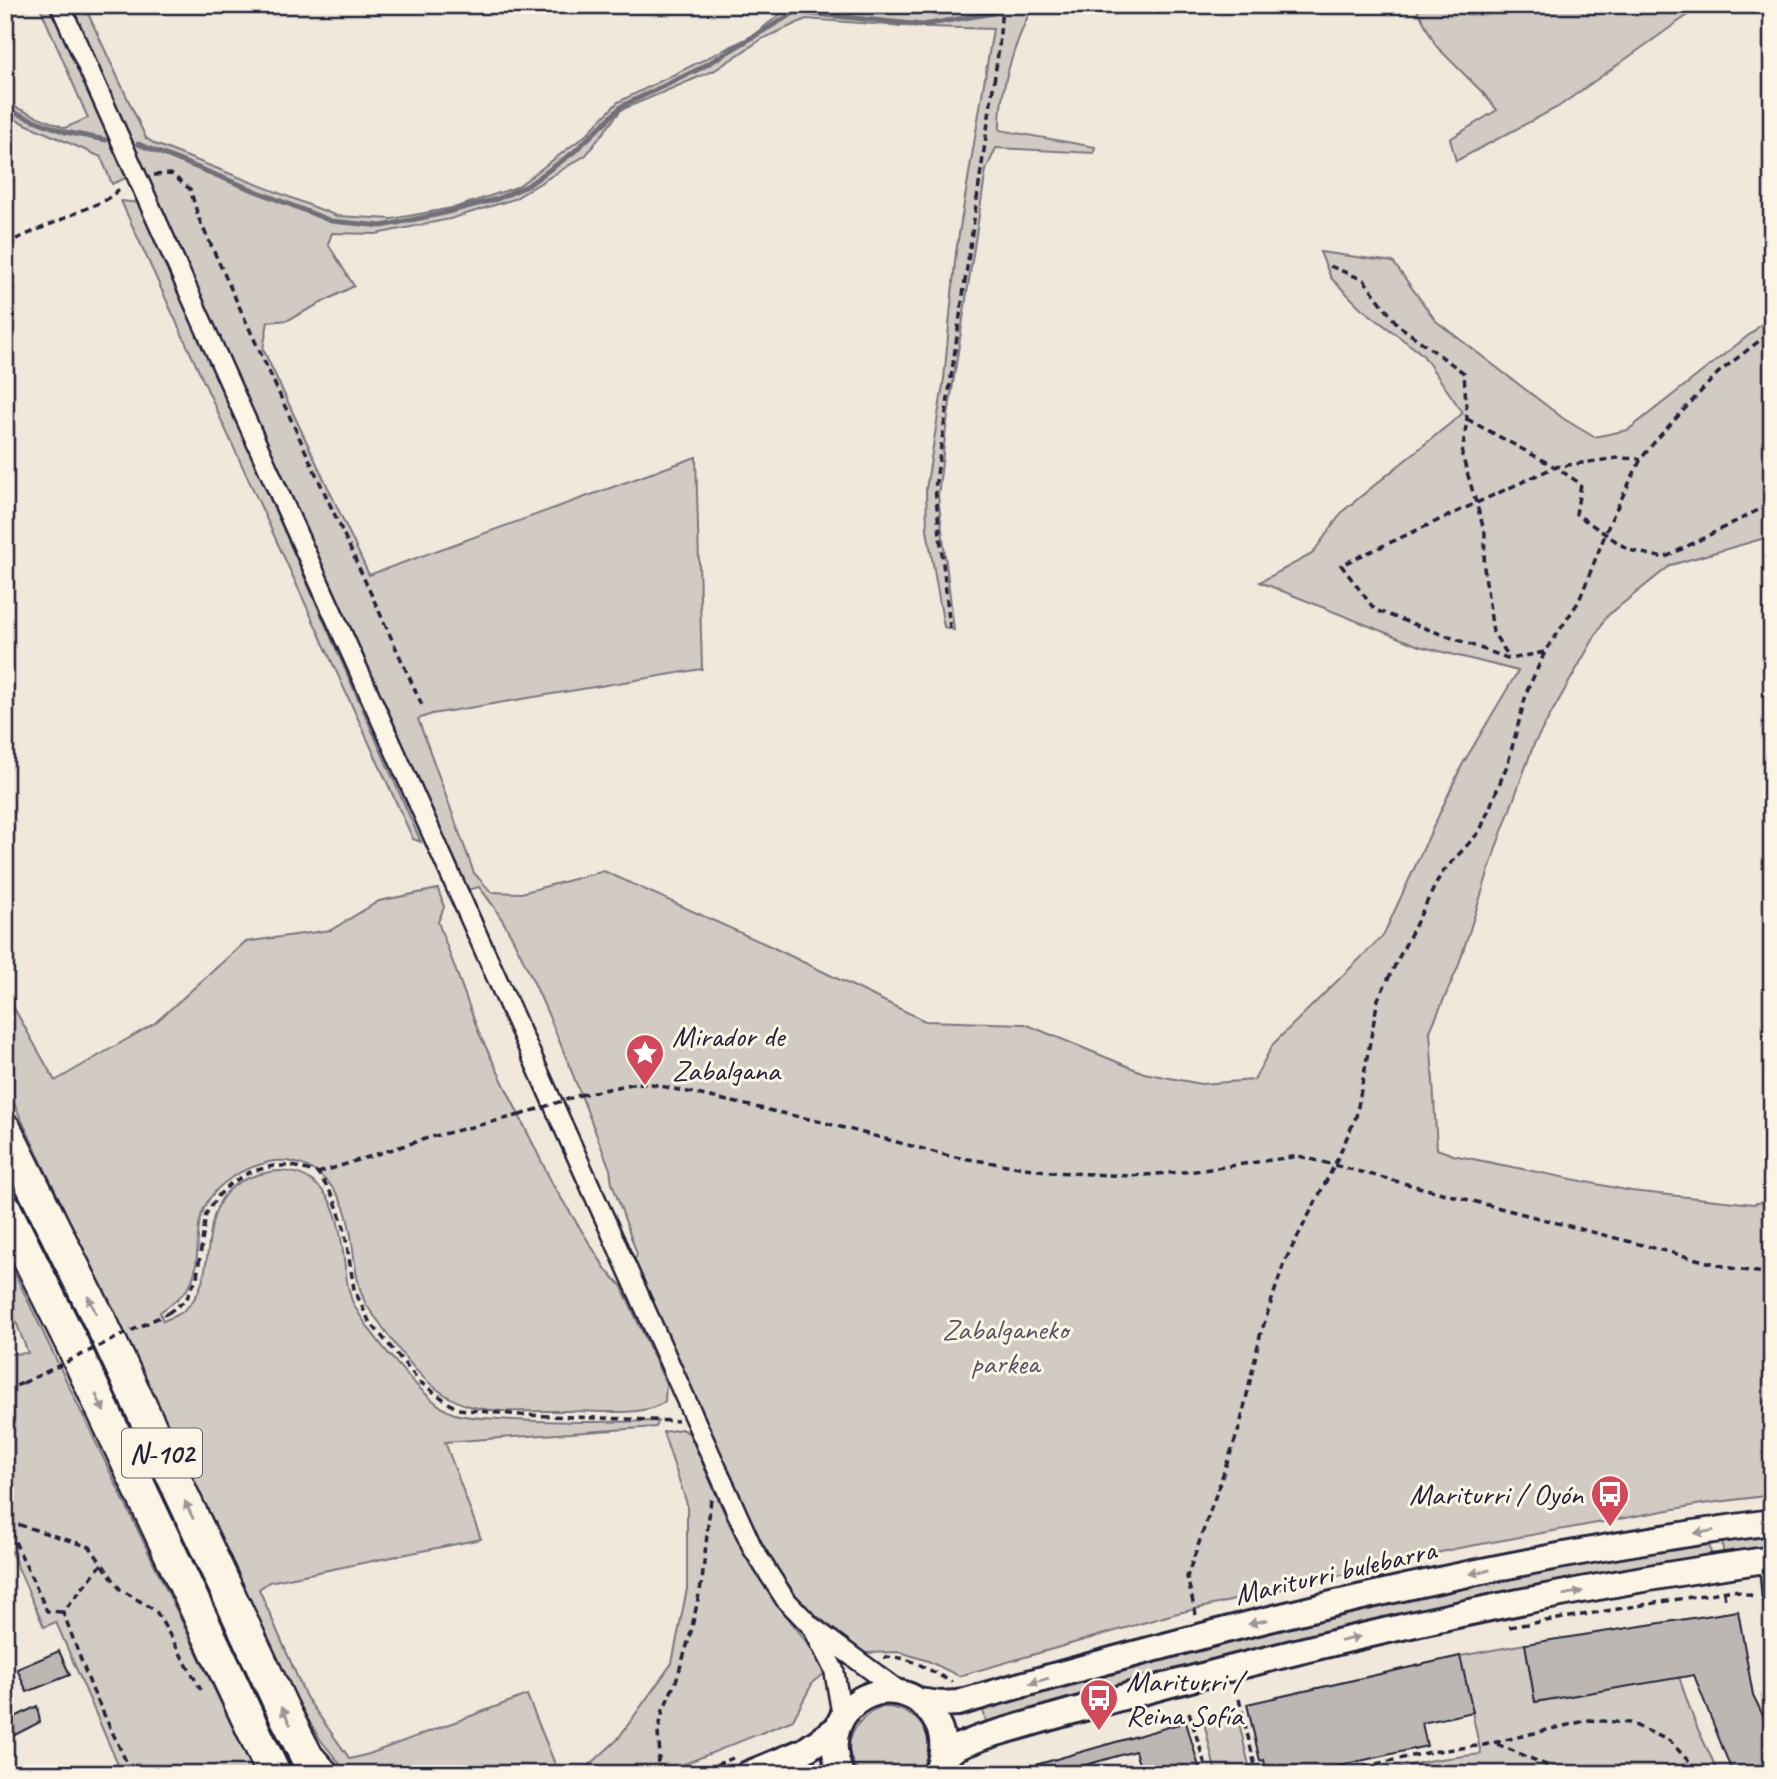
<svg xmlns="http://www.w3.org/2000/svg" width="1777" height="1779" viewBox="0 0 1777 1779" font-family="Caveat,sans-serif">
  <style>
    .green { fill: #d1cbc3; stroke: #7a767f; stroke-width: 2 }
    .lines { fill: none; stroke-linecap: round; stroke-linejoin: round }
    .stream { stroke: #716f79; stroke-width: 5 }
    .building { fill: #bcb7b3; stroke: #22223b; stroke-width: 2 }
    .street-casing { stroke: #22223b; stroke-width: 23 }
    .secondary-casing { stroke: #22223b; stroke-width: 30 }
    .highway-casing { stroke: #22223b; stroke-width: 37 }
    .path { stroke: #22223b; stroke-width: 3.5; stroke-dasharray: 7 5; stroke-linecap: butt }
    .street { stroke: #fcf5e5; stroke-width: 18 }
    .secondary { stroke: #fcf5e5; stroke-width: 24 }
    .highway { stroke: #fcf5e5; stroke-width: 32 }
    .path-bridge { stroke: #22223b; stroke-width: 3.5; stroke-dasharray: 7 5; stroke-linecap: butt }
    .oneway { fill: #9a9698 }
    .labels { text-anchor: middle; stroke-width: 6; stroke-linejoin: round; paint-order: stroke }
    .shield { fill: #fcf5e5; stroke: #63616e; stroke-width: 2 }
    .shield-label { font-size: 28px; font-weight: bold; fill: #22223b }
    .poi-label { font-size: 30px; fill: #22223b; stroke: #fcf5e5; text-anchor: start }
    .park-label { font-size: 30px; fill: #575564; stroke: #fcf5e5 }
    .street-label { font-size: 30px; fill: #22223b; stroke: #fcf5e5 }
  </style>
  <rect width="100%" height="100%" fill="#efe8db"/>
  <filter id="ink" filterUnits="userSpaceOnUse"><feTurbulence type="fractalNoise" baseFrequency=".0143" numOctaves="2"/><feDisplacementMap in="SourceGraphic" scale="14" xChannelSelector="R" yChannelSelector="G"/><feConvolveMatrix kernelMatrix="1 2 1 2 8 2 1 2 1" color-interpolation-filters="sRGB"/></filter>
  <g filter="url(#ink)">
    <path class="green" d="M39,5h12l75,173 -14,6 -11,-27 -96,-42v-12l60,25 23,-10z
      M71,5h13l62,133 9,6 182,72 55,3 65,-12 60,-20 69,-52 32,-33 134,-66 30,-23v-8h251c-18,38 -34,83 -33,125l95,17 -1,6 -98,-5 -10,22 -40,259 -8,67 16,134 -10,-3 -17,-97 -1,-41 18,-110 12,-127 37,-223 -91,-3 -96,-7 -44,20 -47,31 -94,40 -35,45 -72,44 -64,20 -74,15 -44,-1 -4,11 26,42 -66,34 -20,2 -5,27 106,226 327,-118 6,212 -270,45 -14,5 56,154 17,19 30,1 83,-22 168,76 153,74 100,3 119,49 57,11 53,-4 19,-36 110,-108 78,-169 57,-96 -99,-25 -159,-64 52,-28 31,-43 120,-98 -41,-59 -61,-46 -30,-30 -11,-26 73,10 43,59 128,98 30,18 34,-7 126,-99 18,-17v222l-101,29 -65,52 -72,127 -37,101 -39,122 -28,64 7,118 16,6 178,36 122,13 19,-4v295l-70,9 -248,45 -280,65 -215,62 -31,-15 -28,-9 -35,1 -62,-48 -32,-45 -35,-68 -40,-92 -5,-6 -57,-132 3,-8 -25,-71 -2,-14c-25,-62 -47,-124 -75,-184 -16,-35 -31,-68 -56,-98l-12,3z
      M1415,5h245l4,2 38,-2 -144,102 -102,54 -6,-22 47,-29 -13,-16 -48,-48z
      M121,201l19,2 281,639 -8,-3z
      M438,889l6,18 -6,15 41,111 74,152 54,86 14,14 45,99 -1,17c-17,16 -69,10 -93,10 -32,-1 -76,4 -106,-6 -38,-13 -65,-51 -87,-83 -5,-7 -12,-14 -15,-22 -19,-46 -1,-96 -50,-129 -13,-9 -30,-12 -45,-9 -33,8 -65,28 -70,64 -3,20 1,44 -11,62 -8,11 -18,17 -28,24l3,9c6,-3 14,-5 19,-9 45,-34 5,-113 69,-135 21,-7 42,-10 61,4 36,25 27,79 39,117 9,26 74,104 101,115 13,5 32,5 47,6 53,4 106,3 159,2l-2,6 -211,15 36,97 -212,43 -10,7 47,108 44,62 19,-5 158,-59 32,79h-211l-28,-35 -21,-35 -294,-619v-93l50,89 100,-58 90,-81 86,-12 48,-29z
      M5,1159l298,615h-17l-179,-388 -102,-201z
      M5,1253l250,521h-133l-66,-152 -12,5 -39,-89v-184l23,-1 -23,-60z
      M681,1429l8,4c21,46 39,94 65,137 22,36 51,66 73,102l-14,10 -20,38 -133,54h-80l37,-34 55,-77 15,-74v-85l-24,-72z
      M1772,1534v17l-48,7 -2,-17z
      M1709,1542l3,18 -365,68 -153,37 -206,62 -6,-19c59,-17 118,-36 178,-52 180,-50 365,-85 549,-114z
      M1525,1644l154,33 16,46 24,51h-346l59,-14 49,-6 -21,-98z
      M883,1707c36,0 63,36 34,67h-56c-24,-26 -8,-57 22,-67z
      M1236,1710l15,64h-35l-13,-56z"/>
    <g class="lines">
      <path class="stream" d="M1012,9l3,-4
        M5,109l60,23 41,8
        M138,144l193,77 51,5 58,-12 57,-15 30,-13 47,-34 48,-46 79,-38 94,-56 128,13 71,-12"/>
    </g>
    <path class="building" d="M1738,1611l15,84 19,39v40h-39l-39,-99 -159,27 -10,-58z
      M59,1651l11,24 -43,17 -10,-23z
      M1460,1656l13,56 -51,11 5,23 -125,28h-35l-3,-14 -4,1 -13,-57z
      M37,1706l3,16 -35,18v-18z
      M1186,1722l15,52h-59l-7,-23 -81,23h-35l-1,-4z"/>
    <g class="lines">
      <defs>
        <path id="street" d="M60,5l693,1544 32,50 26,27 91,67
          M1769,1560l3,36
          M813,1629l21,41 8,46"/>
        <path id="secondary" d="M918,1701l22,3 18,-1c267,-77 538,-145 814,-181
          M941,1760l16,-13 26,-10c259,-76 521,-141 789,-178
          M748,1774l56,-23 33,-23
          M841,1774c-31,-73 62,-115 96,-51 8,15 6,32 0,47"/>
        <path id="highway" d="M5,1130l99,199 179,381 24,47 15,17
          M5,1210l67,134 202,430"/>
      </defs>
      <use href="#street" class="street-casing"/>
      <use href="#secondary" class="secondary-casing"/>
      <use href="#highway" class="highway-casing"/>
      <path class="path" d="M154,175l17,-1 19,15 9,30 223,486
        M5,244l101,-44 16,-13
        M1330,266l34,14 34,45 66,48 3,46 -5,36 23,78 -1,35 9,64 16,25
        M1467,419l88,48 26,17 -5,30 53,36 35,8 108,-55
        M950,629l-15,-141 64,-441 3,-42
        M1544,652l-34,7 -135,-49 -34,-45 214,-98 62,-9 24,1
        M580,1095l56,-12 16,1 170,38 127,34 102,16 80,4 64,-5 104,-15 436,113 37,5
        M318,1173l113,-36 89,-22
        M168,1313l18,-13 11,-23 9,-63 11,-17 13,-13 20,-12 23,-6h20l25,7 16,25 10,29 10,62 15,32 51,61 37,27 64,6 157,6
        M5,1390l18,-7
        M5,1520l42,91 16,1
        M7,1521l83,26 12,17 -39,48 29,77 40,85
        M103,1565l17,24 36,22 45,79
        M1724,1592l1,10
        M1196,1615l-9,-38 53,-151 20,-90 24,-73 51,-99 21,-47 22,-118 63,-125 39,-43 28,-68 19,-72 18,-39 34,-51 31,-79 31,-63 15,-19 62,-67 54,-42
        M1509,1627l225,-37 22,7
        M884,1658c23,-5 48,14 68,24
        M1239,1699l18,75
        M1189,1712l19,62
        M1497,1744l70,30
        M653,1774l7,-19 -2,-22 5,-23 13,-29 14,-45 12,-55 9,-83
        M694,1774l39,-16
        M967,1774l4,-11
        M1329,1774l102,-22 53,-7 105,-25 41,3 40,18 23,25 4,8"/>
      <use href="#street" class="street"/>
      <use href="#secondary" class="secondary"/>
      <use href="#highway" class="highway"/>
      <path class="path-bridge" d="M520,1115l60,-20
        M23,1383l145,-70"/>
    </g>
    <defs><path id="oneway-solid" d="M-6-.8H1V-3.2L6.5 0L1 3.2V.8H-6Z" transform="scale(1.75)"/></defs>
    <g class="oneway">
      <use href="#oneway-solid" transform="translate(92 1305) rotate(-116)"/>
      <use href="#oneway-solid" transform="translate(100 1403) rotate(65)"/>
      <use href="#oneway-solid" transform="translate(189 1510) rotate(-115)"/>
      <use href="#oneway-solid" transform="translate(1704 1532) rotate(171)"/>
      <use href="#oneway-solid" transform="translate(1480 1572) rotate(169)"/>
      <use href="#oneway-solid" transform="translate(1573 1593) rotate(-10)"/>
      <use href="#oneway-solid" transform="translate(1258 1622) rotate(167)"/>
      <use href="#oneway-solid" transform="translate(1350 1639) rotate(-13)"/>
      <use href="#oneway-solid" transform="translate(1039 1681) rotate(164)"/>
      <use href="#oneway-solid" transform="translate(286 1716) rotate(-117)"/>
    </g>
  </g>
  <defs>
    <symbol id="sight-pin" viewBox="-11 -11 22 30"><path d="M0 17L-7.5 6A9.5 9.5 0 1 1 7.5 6Z" fill="#d1495b" stroke="#fcf5e5"/><path d="M0-6L1.8-2.2L6-1.7L2.9 1.2L3.7 5.4L0 3.3L-3.7 5.4L-2.9 1.2L-6-1.7L-1.8-2.2Z" fill="#fff"/></symbol>
    <symbol id="bus-pin" viewBox="-11 -11 22 30"><path d="M0 17L-7.5 6A9.5 9.5 0 1 1 7.5 6Z" fill="#d1495b" stroke="#fcf5e5"/><path d="M-5-6H5V4H4V6H2V4H-2V6H-4V4H-5ZM-3.5-4V0h7V-4ZM-3.5 1.2v1.5H-2V1.2ZM2 1.2v1.5H3.5V1.2Z" fill="#fff"/></symbol>
  </defs>
  <g fill-rule="evenodd">
    <use href="#sight-pin" x="623" y="1031" width="44" height="60"/>
    <use href="#bus-pin" x="1588" y="1472" width="44" height="60"/>
    <use href="#bus-pin" x="1077" y="1676" width="44" height="60"/>
  </g>
  <g class="labels">
    <rect class="shield" x="122" y="1428.5" width="80" height="49" rx="5"/>
    <g class="shield-label">
      <text x="162" y="1463">N-102</text>
    </g>
    <g class="poi-label">
      <text x="672" y="1046">Mirador de<tspan x="672" dy="34">Zabalgana</tspan></text>
      <text x="1583" y="1504" text-anchor="end">Mariturri / Oyón</text>
      <text x="1126" y="1691">Mariturri /<tspan x="1126" dy="34">Reina Sofía</tspan></text>
    </g>
    <g class="park-label">
      <text x="1005" y="1339">Zabalganeko<tspan x="1005" dy="34">parkea</tspan></text>
    </g>
    <g class="street-label">
      <text transform="translate(1335 1572) rotate(-13)" y="10">Mariturri bulebarra</text>
    </g>
  </g>
  <rect width="1777" height="1779" fill="none" stroke="#fcf5e5" stroke-width="28"/>
  <rect x="14" y="14" width="1749" height="1751" fill="none" stroke="#22223b" stroke-width="2.5" filter="url(#ink)"/>
</svg>
